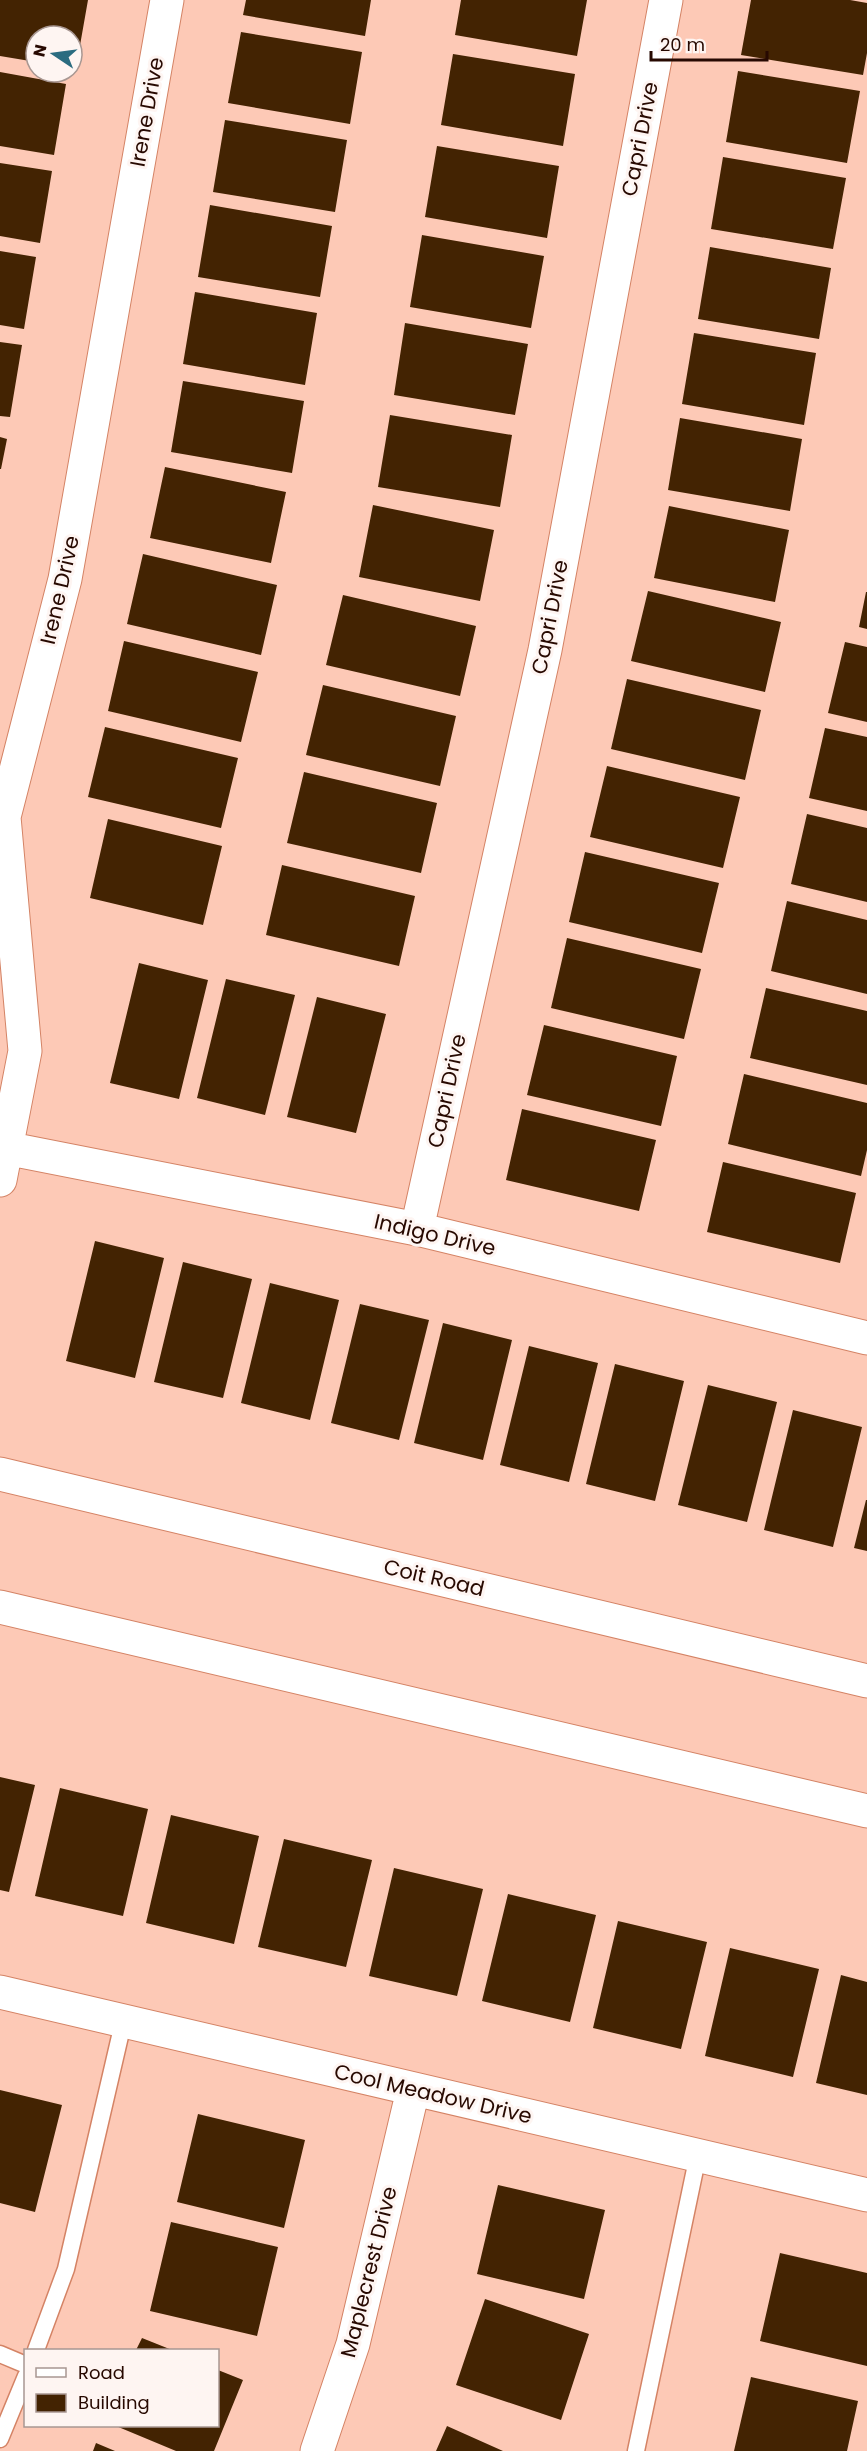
<svg xmlns="http://www.w3.org/2000/svg" width="867" height="2451" viewBox="0 0 867 2451" font-family="Poppins,sans-serif">
  <style>
    .building { fill: #432302 }
    .lines { fill: none; stroke-linecap: round; stroke-linejoin: round }
    .lane-casing { stroke: #d48365; stroke-width: 19 }
    .street-casing { stroke: #d48365; stroke-width: 35 }
    .secondary-casing { stroke: #d48365; stroke-width: 35 }
    .lane { stroke: #fff; stroke-width: 16 }
    .street { stroke: #fff; stroke-width: 33 }
    .secondary { stroke: #fff; stroke-width: 33 }
    .labels { text-anchor: middle; stroke-width: 6; stroke-linejoin: round; paint-order: stroke }
    .street-label { font-size: 21px; fill: #270901; stroke: #fef5f2 }
  </style>
  <rect width="100%" height="100%" fill="#fdc9b6"/>
  <path class="building" d="M0,0h88l-12,68h-4v-32h-36v26l-36,-6z
    M246,0h125l-6,36 -122,-21z
    M461,0h126l-10,56 -122,-21z
    M751,0h99l17,3v50l-4,22 -122,-20z
    M241,32l121,20 -12,72 -122,-21z
    M453,54l122,20 -12,72 -122,-21z
    M738,71l122,20 -13,72 -121,-21z
    M0,72l66,12 -12,71 -54,-9z
    M225,120l122,20 -12,72 -122,-20z
    M437,146l122,20 -12,72 -122,-21z
    M723,157l123,21 -13,71 -122,-20z
    M0,163l52,8 -12,72 -40,-7z
    M210,205l122,21 -12,71 -122,-20z
    M422,235l122,21 -13,72 -121,-21z
    M710,247l121,21 -12,71 -121,-20z
    M0,251l36,6 -12,72 -24,-4z
    M195,292l122,21 -12,72 -122,-21z
    M405,323l123,21 -13,71 -121,-20z
    M694,333l122,20 -12,72 -122,-21z
    M0,342l22,3 -12,72 -10,-1z
    M183,381l121,20 -12,72 -121,-21z
    M390,415l122,20 -12,72 -122,-20z
    M680,418l122,21 -12,72 -122,-21z
    M0,437l7,2 -6,30h-1z
    M165,467l121,25 -15,71 -121,-25z
    M373,505l121,25 -14,71 -121,-24z
    M669,506l120,24 -14,72 -121,-24z
    M143,554l134,31 -16,70 -134,-31z
    M648,591l133,31 -16,70 -134,-31z
    M866,592h1v37l-8,-2z
    M343,595l133,31 -16,70 -134,-31z
    M124,641l134,31 -17,70 -133,-31z
    M845,642l22,5v75l-39,-9z
    M627,679l134,31 -16,70 -134,-31z
    M323,685l133,31 -16,70 -134,-31z
    M105,727l133,31 -17,70 -133,-31z
    M825,728l42,9v74l-58,-13z
    M607,766l133,31 -17,71 -133,-31z
    M304,772l133,31 -16,70 -134,-30z
    M807,814l60,14v74l-76,-18z
    M108,819l114,27 -19,79 -113,-27z
    M585,852l134,31 -17,70 -133,-31z
    M282,865l133,31 -16,70 -133,-31z
    M787,901l80,19v74l-96,-23z
    M567,938l134,31 -17,70 -133,-31z
    M139,963l69,17 -29,119 -69,-16z
    M226,979l69,16 -30,120 -68,-17z
    M766,988l101,23v74l-117,-27z
    M317,997l69,17 -30,119 -69,-16z
    M544,1025l133,31 -16,70 -134,-31z
    M744,1074l123,29v47l-6,26 -133,-32z
    M522,1109l134,31 -17,71 -133,-31z
    M723,1162l133,31 -16,70 -133,-31z
    M95,1241l69,17 -29,120 -69,-17z
    M183,1262l69,17 -29,119 -69,-16z
    M270,1283l69,17 -29,120 -69,-17z
    M360,1304l69,16 -30,120 -68,-17z
    M443,1323l69,17 -29,120 -69,-17z
    M529,1346l69,17 -29,119 -69,-17z
    M615,1364l69,17 -29,120 -69,-17z
    M708,1385l69,17 -30,120 -69,-17z
    M793,1410l69,17 -29,120 -69,-17z
    M866,1500h1v51l-13,-3z
    M0,1777l35,8 -26,107 -9,-2z
    M60,1788l88,21 -25,107 -88,-20z
    M171,1815l88,21 -25,108 -88,-21z
    M284,1839l88,21 -26,107 -88,-20z
    M394,1868l89,21 -26,107 -88,-20z
    M508,1894l88,21 -26,107 -88,-21z
    M618,1921l89,21 -26,107 -88,-21z
    M730,1948l89,21 -26,108 -88,-21z
    M841,1975l26,7v113l-51,-12z
    M0,2090l62,15 -27,107 -35,-9z
    M198,2114l107,26 -21,88 -107,-26z
    M498,2185l107,25 -21,89 -107,-25z
    M171,2222l107,25 -21,89 -107,-25z
    M780,2253l87,20v93l-107,-25z
    M485,2299l104,35 -28,86 -105,-35z
    M142,2338l30,12h-36z
    M218,2370l25,10 -29,71h-38l-60,-25h102z
    M751,2377l107,24 -11,50h-113z
    M447,2426l56,25h-67z
    M96,2443l19,8h-22z"/>
  <g class="lines">
    <defs>
      <path id="lane" d="M36,2350l30,-81 58,-250
        M0,2354l26,11
        M0,2439l26,-63
        M636,2451l62,-296"/>
      <path id="street" d="M0,1147l417,82 450,109
        M0,1180l25,-129 -21,-234 61,-238 102,-579
        M417,1229l128,-579 121,-650
        M0,1992l867,203
        M317,2451l36,-107 60,-254"/>
      <path id="secondary" d="M0,1474l867,207
        M0,1607l867,204"/>
    </defs>
    <use href="#lane" class="lane-casing"/>
    <use href="#street" class="street-casing"/>
    <use href="#secondary" class="secondary-casing"/>
    <use href="#lane" class="lane"/>
    <use href="#street" class="street"/>
    <use href="#secondary" class="secondary"/>
  </g>
  <g class="labels">
    <g class="street-label">
      <text transform="translate(147 112) rotate(-80)" y="7">Irene Drive</text>
      <text transform="translate(640 139) rotate(-79)" y="7">Capri Drive</text>
      <text transform="translate(60 590) rotate(-77)" y="7">Irene Drive</text>
      <text transform="translate(550 617) rotate(-79)" y="7">Capri Drive</text>
      <text transform="translate(447 1091) rotate(-78)" y="7">Capri Drive</text>
      <text transform="translate(435 1235) rotate(13)" y="7">Indigo Drive</text>
      <text transform="translate(434 1578) rotate(13)" y="7">Coit Road</text>
      <text transform="translate(433 2094) rotate(13)" y="7">Cool Meadow Drive</text>
      <text transform="translate(369 2272) rotate(-76)" y="7">Maplecrest Drive</text>
    </g>
  </g>
  <rect x="24" y="2349" width="195" height="78" fill="#fef5f2" stroke="#a89792" stroke-width="1.5"/>
  <rect x="36" y="2368" width="30" height="9" fill="#ffffff" stroke="#a89792" stroke-width="1.5"/>
  <text x="78" y="2379" font-size="18" fill="#270901">Road</text>
  <rect x="36" y="2394" width="30" height="18" fill="#432302" stroke="#a89792" stroke-width="1.5"/>
  <text x="78" y="2409" font-size="18" fill="#270901">Building</text>
  <g transform="translate(54 54) rotate(283)"><circle r="28" fill="#fef5f2" stroke="#a89792" stroke-width="1.5"/>
  <path d="M0-4.5L10 22L0 15L-10 22Z" fill="#2b6c80"/>
  <text y="-9" font-size="16" font-weight="bold" text-anchor="middle" fill="#270901">N</text>
  </g>
  <path d="M651 51v9h116v-9" fill="none" stroke="#270901" stroke-width="3"/>
  <text x="660" y="51" font-size="18" fill="#270901" stroke="#fef5f2" stroke-width="4.5" paint-order="stroke">20 m</text>
</svg>
